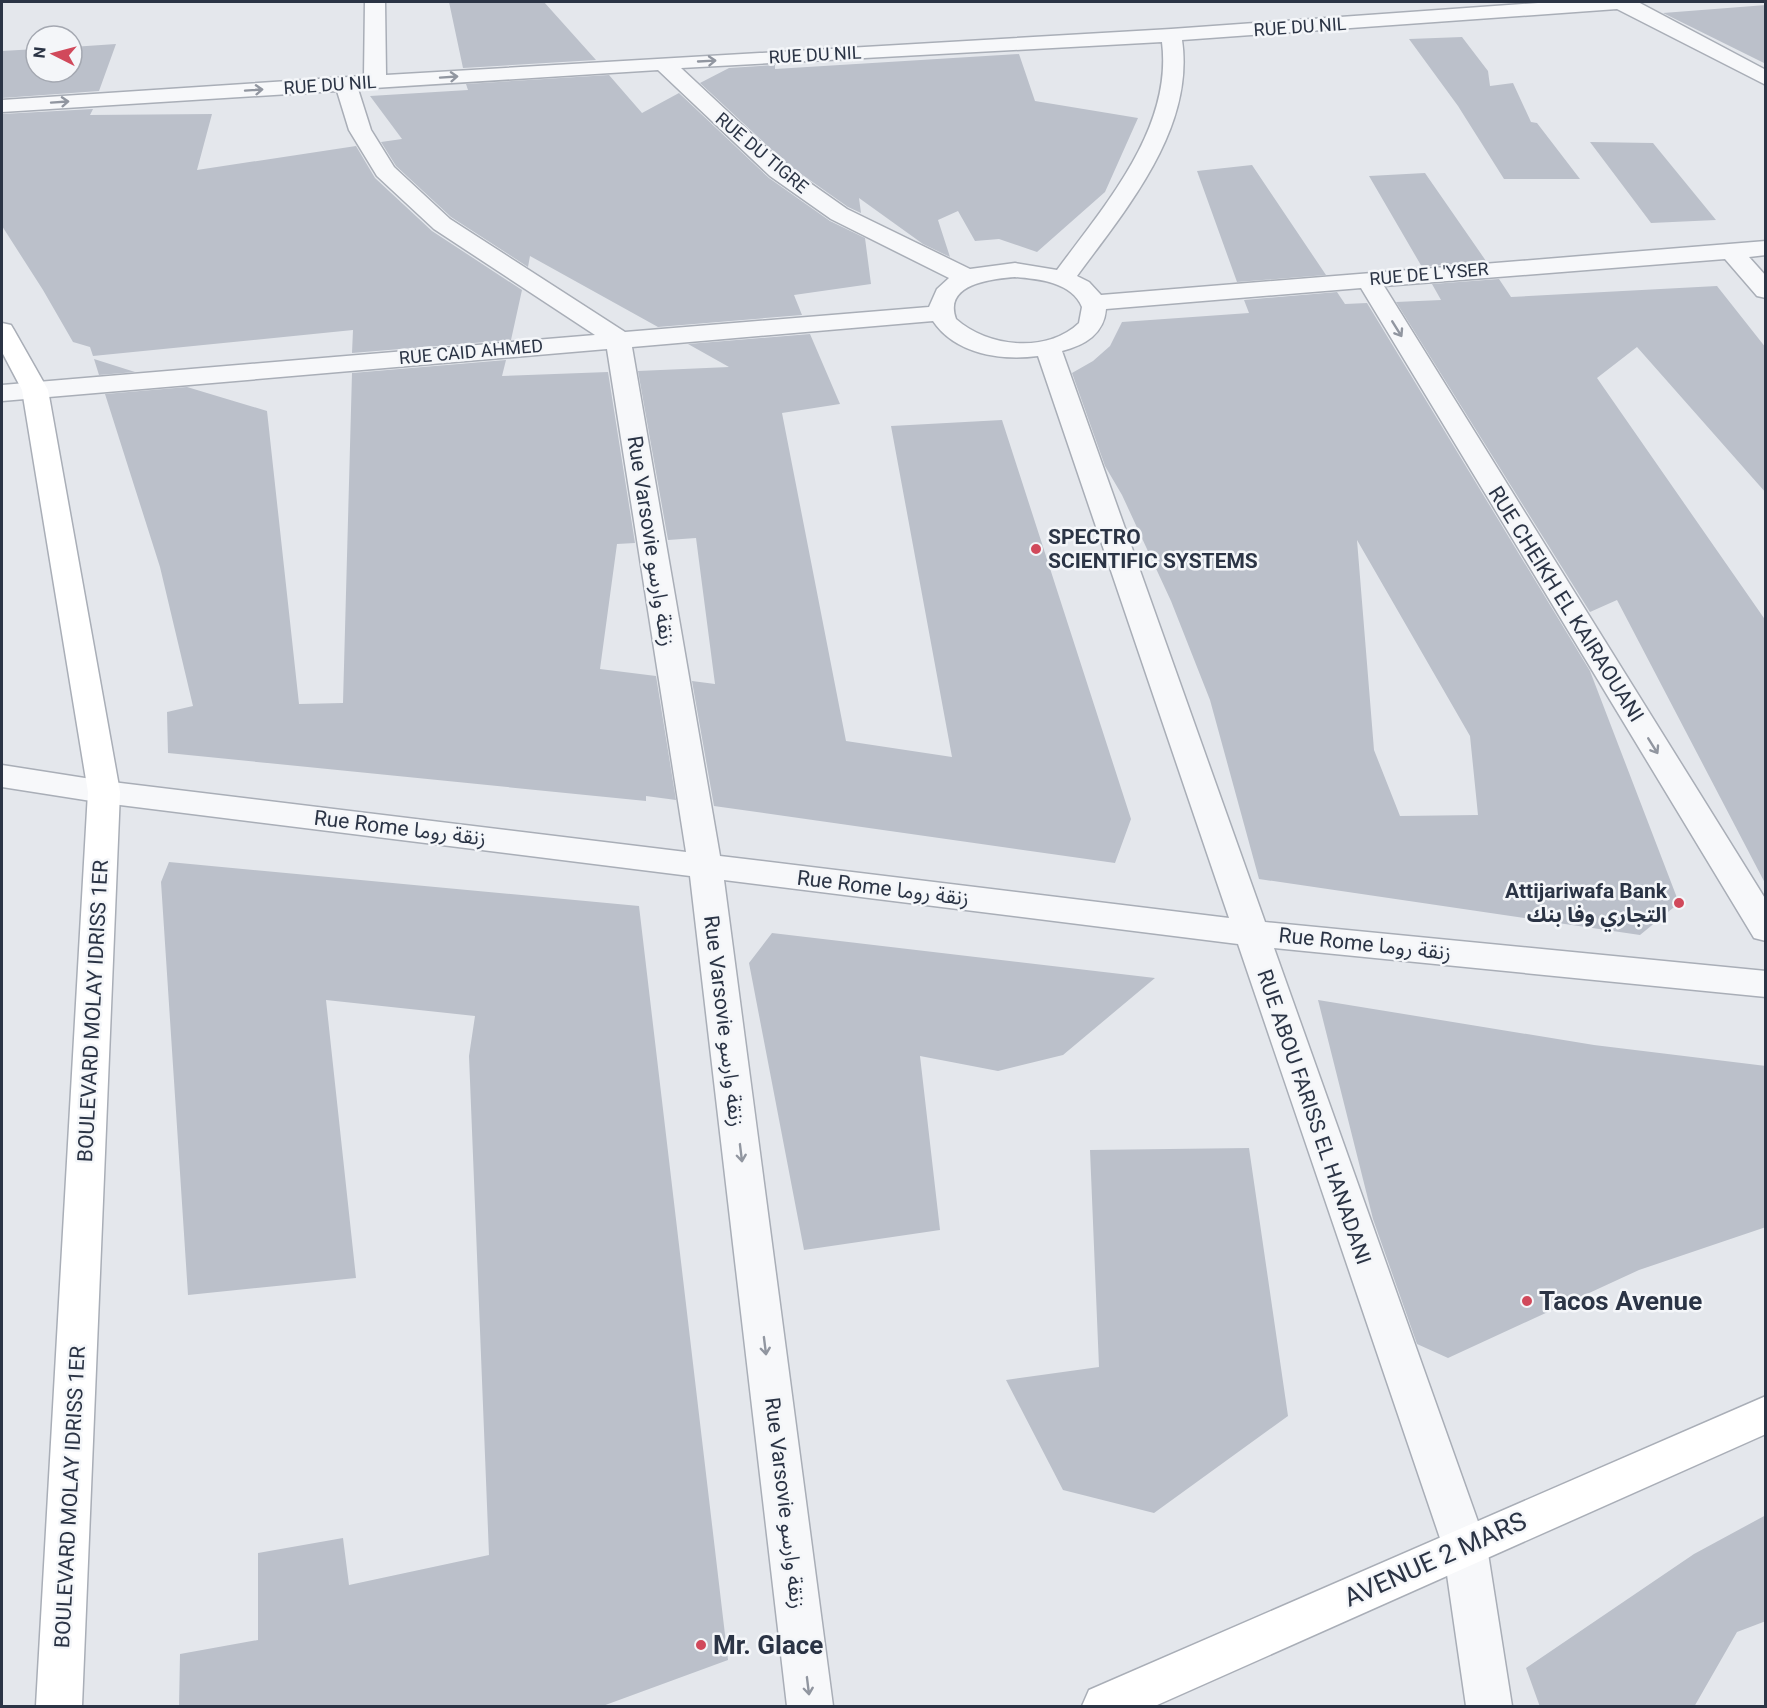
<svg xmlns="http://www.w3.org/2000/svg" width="1767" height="1708" viewBox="0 0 1767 1708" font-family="Roboto,'Noto Sans Arabic',sans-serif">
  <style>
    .building { fill: #bbc0ca; fill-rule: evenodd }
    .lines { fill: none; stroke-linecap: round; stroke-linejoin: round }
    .street-casing { stroke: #a9aeb7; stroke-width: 3 }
    .secondary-casing { stroke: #a9aeb7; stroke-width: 3 }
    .street { fill: #f7f8fa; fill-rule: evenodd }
    .secondary { fill: #fff; fill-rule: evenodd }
    .oneway { stroke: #9196a0 }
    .poi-dot { fill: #d1495b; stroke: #f4f6f9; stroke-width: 2 }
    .labels { text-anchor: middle; stroke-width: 5; stroke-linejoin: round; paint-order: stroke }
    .far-street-label { font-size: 18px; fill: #2b3445; stroke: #f4f6f9 }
    .poi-label { font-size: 21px; font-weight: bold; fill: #2b3445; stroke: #f4f6f9; text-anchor: start }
    .street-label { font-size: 21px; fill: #2b3445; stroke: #f4f6f9 }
    .near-poi-label { font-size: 26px; font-weight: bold; fill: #2b3445; stroke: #f4f6f9; text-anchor: start }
    .near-street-label { font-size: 26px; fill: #2b3445; stroke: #f4f6f9 }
  </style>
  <rect width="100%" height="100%" fill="#e4e7ec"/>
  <path class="building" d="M449,2h95l52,58 -133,8z
    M1766,5v59l-103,-51z
    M1462,37l26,34 2,15 23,-3 18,39 6,1 43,56h-76l-46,-73 -49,-67z
    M116,44l-17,47 -97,7v-47l34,-2v23h36v-25z
    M1019,54l16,47 103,17 -33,74 -68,60 -38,-13 -24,2 -17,-30 -20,9 12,37 -27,-13 -64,-46 2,15 -13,-6 -61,-43 -87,-81 29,-15 46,-3v4z
    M609,75l33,38 37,-20 90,85 61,43 35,17 6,46 -77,11 8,20 -144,12 -128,-71 -2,11 -77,-50 -55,-51 -15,-24 21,-3 -32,-43 98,-6 -2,-6z
    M93,109l-3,6 122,-1 -15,56 159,-24 19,32 57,53 90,59 -11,50 -159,13 1,-23 -260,26 -3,-9 -17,-5 -30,-52 -41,-64v-112z
    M1590,142l63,1 63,77 -65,3z
    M1252,165l74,110 -89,7 -40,-111z
    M1425,173l61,88 -64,6 -53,-91z
    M1499,279l12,18 206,-11 49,62v145l-129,-146 -40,31 169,243v264l-149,-285 -27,12 -194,-310 45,-2 -9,-16z
    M1337,292l8,12 22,-1 223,368 89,232 -39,32 -381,-56 -49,-179 -39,-99 -49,-106 -17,-29 -33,-93 21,-12 17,-15 12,-24 127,-9 -5,-13zM1357,540l113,196 8,79 -78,1 -26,-66z
    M810,334l30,70 -58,9 64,328 106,16 -61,-331 111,-6 129,399 -16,44 -401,-57 -22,-125 23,3 -19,-146 -28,2 -30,-169 91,-4 -41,-23z
    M94,359l41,13 -36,3z
    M506,360l-4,16 106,-4 27,171 -18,1 -17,125 56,7 20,124 -30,-4v5l-478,-48 -1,-41 26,-6 -33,-139 -55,-173 82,-7 80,24 32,293 44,-1 9,-330z
    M169,862l470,44 89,754 -128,47h-421l1,-53 78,-14v-87l85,-15 6,47 140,-30 -20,-499 6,-40 -149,-16 30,278 -168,17 -27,-413z
    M772,933l383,45 -92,77 -65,16 -78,-15 20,174 -136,20 -55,-287z
    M1318,1000l276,45 172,21v161l-127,43 -191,88 -31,-14 -44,-125z
    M1249,1148l39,268 -134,97 -91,-23 -57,-110 93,-13 -9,-217z
    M1766,1515v106l-29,11 -43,75h-154l-14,-39 168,-114z"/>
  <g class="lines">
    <defs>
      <path id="street" d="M365,2h20l1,73 785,-46 381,-27h86l128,68v15l-149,-76 -435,31c13,89 -56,169 -105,236l12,6 12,13 665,-54v14l-17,2 17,19v22l-9,-2 -32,-37 -341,27 382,614v41l-12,-3 -393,-650 -255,21c-2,25 -21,36 -44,42l203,571 501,49v26l-492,-49 213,599 25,159h-46l-23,-159 -205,-603 -514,-64 109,826h-46l-97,-830 -586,-73 -102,-16v-22l102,16 582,71 -79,-503 -605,52v-16l593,-50 -161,-106 -57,-53 -28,-46 -12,-39 -335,21v-12l362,-24zM1162,42c11,86 -57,163 -105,228l-42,-7 -45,6 -123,-60 -61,-43 -105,-98zM658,70l112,106 61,43 118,59 -12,11 -8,18 -304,25 -175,-113 -56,-52 -23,-37 -13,-41zM1015,277c23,2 57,5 67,30l-3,16c-32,31 -92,24 -123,-4 -13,-35 35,-40 59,-42zM933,321c22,33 68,40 105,35l191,562 -509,-62 -88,-509z"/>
      <path id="secondary" d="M2,323l9,2 3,5 34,60 72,402 -38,914h-46l52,-914 -66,-402 -20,-38z
        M1766,1396v38l-611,272h-73l7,-16z"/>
    </defs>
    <use href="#street" class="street-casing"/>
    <use href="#secondary" class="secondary-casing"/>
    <use href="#street" class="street"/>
    <use href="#secondary" class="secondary"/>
  </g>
  <defs><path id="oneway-shaft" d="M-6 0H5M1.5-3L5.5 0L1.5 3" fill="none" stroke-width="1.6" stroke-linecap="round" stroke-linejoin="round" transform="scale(1.5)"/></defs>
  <g class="oneway">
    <use href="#oneway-shaft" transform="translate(707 61) rotate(-3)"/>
    <use href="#oneway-shaft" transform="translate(449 77) rotate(-4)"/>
    <use href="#oneway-shaft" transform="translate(254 90) rotate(-4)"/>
    <use href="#oneway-shaft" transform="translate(60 102) rotate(-4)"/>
    <use href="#oneway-shaft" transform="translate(1397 329) rotate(58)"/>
    <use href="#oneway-shaft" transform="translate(1653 746) rotate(58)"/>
    <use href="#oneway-shaft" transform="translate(741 1153) rotate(83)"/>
    <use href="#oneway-shaft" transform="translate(765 1346) rotate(83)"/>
    <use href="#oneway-shaft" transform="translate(808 1686) rotate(83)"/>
  </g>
  <g class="poi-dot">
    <circle cx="1036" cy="549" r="6"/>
    <circle cx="1679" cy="903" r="6"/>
    <circle cx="1527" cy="1301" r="6"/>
    <circle cx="701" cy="1645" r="6"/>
  </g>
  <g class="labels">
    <g class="far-street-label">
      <text transform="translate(1300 27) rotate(-4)" y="6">RUE DU NIL</text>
      <text transform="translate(815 55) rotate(-3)" y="6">RUE DU NIL</text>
      <text transform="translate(330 85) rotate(-4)" y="6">RUE DU NIL</text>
      <text transform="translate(762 153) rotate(40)" y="6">RUE DU TIGRE</text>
      <text transform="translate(1429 274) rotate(-5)" y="6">RUE DE L'YSER</text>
      <text transform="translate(471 352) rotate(-5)" y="6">RUE CAID AHMED</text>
    </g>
    <g class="poi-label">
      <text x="1048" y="544">SPECTRO<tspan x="1048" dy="24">SCIENTIFIC SYSTEMS</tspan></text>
      <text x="1667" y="898" text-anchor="end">Attijariwafa Bank<tspan x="1667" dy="24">التجاري وفا بنك</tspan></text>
    </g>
    <g class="street-label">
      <text transform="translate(651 541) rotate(81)" y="7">Rue Varsovie زنقة وارسو</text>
      <text transform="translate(1566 604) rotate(58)" y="7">RUE CHEIKH EL KAIRAOUANI</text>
      <text transform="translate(400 828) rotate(7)" y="7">Rue Rome زنقة روما</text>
      <text transform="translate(883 888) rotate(7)" y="7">Rue Rome زنقة روما</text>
      <text transform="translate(1365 944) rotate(6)" y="7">Rue Rome زنقة روما</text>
      <text transform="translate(93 1011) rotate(-87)" y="7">BOULEVARD MOLAY IDRISS 1ER</text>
      <text transform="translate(724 1021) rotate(83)" y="7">Rue Varsovie زنقة وارسو</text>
      <text transform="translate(1314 1117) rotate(71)" y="7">RUE ABOU FARISS EL HANADANI</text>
      <text transform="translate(70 1497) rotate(-87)" y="7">BOULEVARD MOLAY IDRISS 1ER</text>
      <text transform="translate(785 1503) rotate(83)" y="7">Rue Varsovie زنقة وارسو</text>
    </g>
    <g class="near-poi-label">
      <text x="1539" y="1310">Tacos Avenue</text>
      <text x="713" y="1654">Mr. Glace</text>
    </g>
    <g class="near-street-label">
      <text transform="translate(1435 1559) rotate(-24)" y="9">AVENUE 2 MARS</text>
    </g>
  </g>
  <rect width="1767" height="1708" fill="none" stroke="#2b3445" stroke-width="6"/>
  <g transform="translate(54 54) rotate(276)"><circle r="28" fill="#f4f6f9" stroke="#a4a8b1" stroke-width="1.5"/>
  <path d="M0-4.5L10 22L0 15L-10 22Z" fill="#d1495b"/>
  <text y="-9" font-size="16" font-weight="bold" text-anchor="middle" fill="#2b3445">N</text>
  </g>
</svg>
